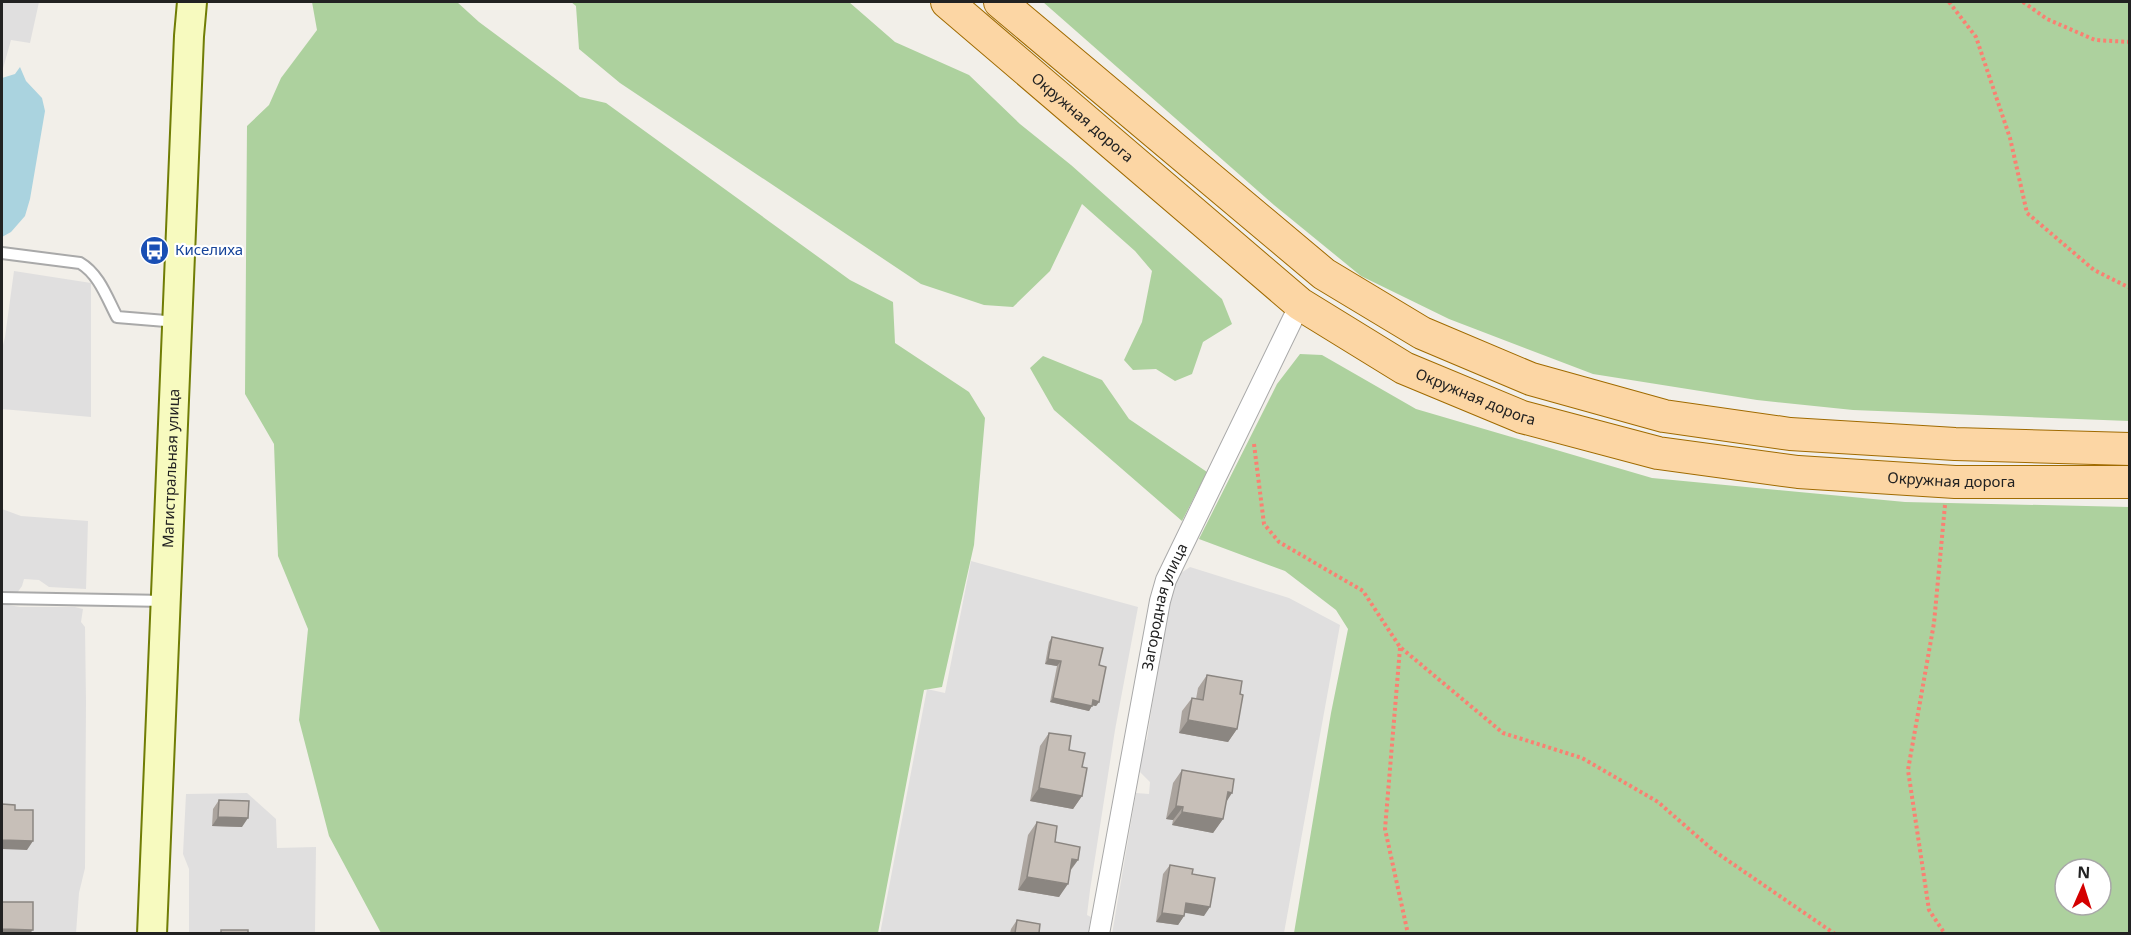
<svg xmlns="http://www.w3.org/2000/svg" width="2131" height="935" viewBox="0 0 2131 935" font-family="'Noto Sans',sans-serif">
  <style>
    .residential { fill: #e0dfdf }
    .forest { fill: #add19e; fill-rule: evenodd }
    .water { fill: #aad3df }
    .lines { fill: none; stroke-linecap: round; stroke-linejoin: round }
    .lane-casing { stroke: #a9a9a9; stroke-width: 14 }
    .street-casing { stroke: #a9a9a9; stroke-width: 22 }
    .secondary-casing { stroke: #707d05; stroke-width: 32 }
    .primary-casing { stroke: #a06b00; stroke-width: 34 }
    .path { stroke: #fa8072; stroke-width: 4; stroke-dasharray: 3 3; stroke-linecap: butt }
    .lane { stroke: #fff; stroke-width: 10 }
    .street { stroke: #fff; stroke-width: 20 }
    .secondary { stroke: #f7fabf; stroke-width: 28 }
    .primary { stroke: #fcd6a4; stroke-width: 32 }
    .wall { fill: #aba49e }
    .shaded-wall { fill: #8b8681 }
    .building { fill: #c7bfb8; stroke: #8b8681; stroke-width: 1.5 }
    .labels { text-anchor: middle; stroke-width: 4.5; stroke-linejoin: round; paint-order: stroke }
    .street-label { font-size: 15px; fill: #222; stroke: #fff }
    .transit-label { font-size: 15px; fill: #164399; stroke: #fff; text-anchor: start }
  </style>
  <rect width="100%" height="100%" fill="#f2efe9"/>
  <path class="residential" d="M2,2h37l-9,41 -19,-3 -9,32z
    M14,271l77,12v134l-89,-8v-60l3,-12z
    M2,509l19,7 67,5 -2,68 -37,-2 -10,-7 -15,-1 -2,7 -5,7 -15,-2z
    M971,561l167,46 -23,123 -25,160 -3,25 4,2 -3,16 -208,1 47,-245 18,4z
    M1190,567l99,31 51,27 -56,308 -172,1 24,-141 13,1 1,-12 -10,-10 3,-28 4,-5 20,-132 11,-32z
    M2,604l18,3h55l8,2 -2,13 4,5 1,75 -1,166 -6,25 -3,40h-74z
    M247,793l29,26 1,29 39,-1 -1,86h-126v-64l-6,-15 3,-60z"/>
  <path class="forest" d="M312,2h145l22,20 101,75 26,6 244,177 43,22 2,41 74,49 16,26 -11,127 -32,142 -18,3 -46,243h-497l-52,-97 -30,-116 9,-91 -30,-73 -4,-112 -29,-50 2,-268 22,-21 12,-27 36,-48z
    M571,2h278l46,40 74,33 51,49 51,41 151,134 10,25 -29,18 -11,32 -17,7 -19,-12 -23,1 -9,-10 18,-38 10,-51 -17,-20 -53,-47 -32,67 -37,36 -29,-2 -63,-21 -301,-201 -41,-34 -3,-43z
    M1043,2h1086v419l-276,-11 -96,-10 -164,-26 -144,-55 -88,-43 -87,-71z
    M1300,354l22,1 94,54 236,69 253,24 224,5v426h-835l37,-220 17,-84 -12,-19 -51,-39 -86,-32 78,-155zM2065,869h36v36h-36z
    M1043,356l59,24 27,39 78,53 -25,49 -128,-111 -24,-42z"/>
  <path class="water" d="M20,67l6,14 16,17 3,13 -15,88 -5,17 -14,16 -9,5v-159l13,-4z"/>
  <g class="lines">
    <defs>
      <path id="lane" d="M2,253l78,10c19,11 27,35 37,54l61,5
        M2,598l164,3"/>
      <g id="street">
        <path id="s1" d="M1099,934l61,-333 6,-21 134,-276"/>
      </g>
      <g id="secondary">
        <path id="s2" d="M152,934l37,-898 3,-34"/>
      </g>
      <g id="primary">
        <path id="s3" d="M947,2l353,302 104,64 118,49 136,36 140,19 157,10h175"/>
        <path d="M1000,2l324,272 98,59 109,46 133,37 126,18 165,10 175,5"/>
      </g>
    </defs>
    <use href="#lane" class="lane-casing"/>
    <use href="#street" class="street-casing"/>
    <use href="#secondary" class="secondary-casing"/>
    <use href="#primary" class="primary-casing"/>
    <path class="path" d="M1949,2l27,35 34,101 17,75 67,57 36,18
      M2023,2l24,17 48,21 35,2
      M1254,444l10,80 15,18 84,49 37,56 103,86 79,25 76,44 56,49 121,83
      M1945,505l-11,118 -26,147 21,140 16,24
      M1400,648l-15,181 23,105"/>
    <use href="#lane" class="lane"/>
    <use href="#street" class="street"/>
    <use href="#secondary" class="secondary"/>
    <use href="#primary" class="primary"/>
  </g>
  <path class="wall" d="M1052,637l47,28v37l-3,4 -4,-1 -3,6 -39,-9 7,-36 -12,-2 4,-22z
    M1207,675l33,19 -3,35 -9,13 -49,-9 3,-22 10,-13 4,1 2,-11z
    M1049,733l20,17 13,17v29l-9,13 -43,-8 10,-55z
    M1182,770l44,32 -3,17 -10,14 -41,-8 1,-5 -7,-1 7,-36z
    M219,800l23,27 -30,-1 1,-17z
    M1037,822l18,20 23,18 -7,10 -12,27 -41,-7 10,-55z
    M1170,865l22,9 12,42 -19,-4 -1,4 -6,9 -22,-3 7,-48z
    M1017,920l22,13h3h-32l1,-4z"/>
  <path class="shaded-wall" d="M1048,659l13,2 -4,5 -12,-2z
    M1053,698l39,8 -3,5 -39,-9z
    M1093,700l6,2 -3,4 -6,-1z
    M1188,720l49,9 -9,13 -49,-9z
    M1039,788l43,8 -9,13 -43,-8z
    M1228,792l4,1 -9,14z
    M1176,806l7,1 -10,13 -7,-1z
    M1182,812l41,7 -10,14 -41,-8z
    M218,817l30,1 -6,9 -30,-1z
    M2,840l31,1 -6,9 -25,-1z
    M1072,859l6,1 -10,13z
    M1027,877l41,7 -9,13 -41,-7z
    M1186,903l24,4 -6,9 -24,-4z
    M1162,913l22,3 -6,9 -22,-3z
    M2,929l31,1 -3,3h-28z"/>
  <path class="building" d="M1052,637l51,11 -4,17 7,2 -7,35 -6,-2 -1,6 -39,-8 8,-37 -13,-2z
    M1207,675l35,6 -2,13 3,1 -6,34 -49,-9 4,-22 11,2z
    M1049,733l22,3 -2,14 16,3 -3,14 5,1 -5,28 -43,-8z
    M1182,770l52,9 -2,14 -4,-1 -5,27 -41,-7 1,-5 -7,-1z
    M219,800l30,1 -1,17 -30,-1z
    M2,804l13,1v5h18v31l-31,-1z
    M1037,822l20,4 -2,16 25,5 -2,13 -6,-1 -4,25 -41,-7z
    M1170,865l23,4 -1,5 23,4 -5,29 -24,-4 -2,13 -22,-3z
    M2,902h31v28l-31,-1z
    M1017,920l23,4 -1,9h3h-27z
    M221,930h27v3h-27z"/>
  <defs>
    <symbol id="bus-disc" viewBox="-11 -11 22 22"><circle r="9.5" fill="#1a4fb4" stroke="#fff"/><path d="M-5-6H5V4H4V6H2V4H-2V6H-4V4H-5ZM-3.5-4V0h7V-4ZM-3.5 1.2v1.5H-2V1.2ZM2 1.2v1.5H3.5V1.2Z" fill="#fff"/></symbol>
  </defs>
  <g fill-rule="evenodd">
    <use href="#bus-disc" x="138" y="234" width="33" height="33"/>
  </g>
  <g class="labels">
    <g class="street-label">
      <text dy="5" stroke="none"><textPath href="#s3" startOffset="178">Окружная дорога</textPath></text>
      <text dy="5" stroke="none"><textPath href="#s3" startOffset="664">Окружная дорога</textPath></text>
      <text dy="5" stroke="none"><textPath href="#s2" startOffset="466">Магистральная улица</textPath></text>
      <text dy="5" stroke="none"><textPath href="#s3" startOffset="1150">Окружная дорога</textPath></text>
      <text dy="5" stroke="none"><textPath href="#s1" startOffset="334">Загородная улица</textPath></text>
    </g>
    <g class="transit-label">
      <text x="175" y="255">Киселиха</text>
    </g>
  </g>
  <rect width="2131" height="935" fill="none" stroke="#222222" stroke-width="6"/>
  <g transform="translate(2083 887) rotate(3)"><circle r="28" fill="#ffffff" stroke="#a7a7a7" stroke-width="1.5"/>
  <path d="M0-4.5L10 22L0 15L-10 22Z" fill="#d40000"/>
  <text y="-9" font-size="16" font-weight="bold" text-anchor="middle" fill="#222222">N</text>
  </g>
</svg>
